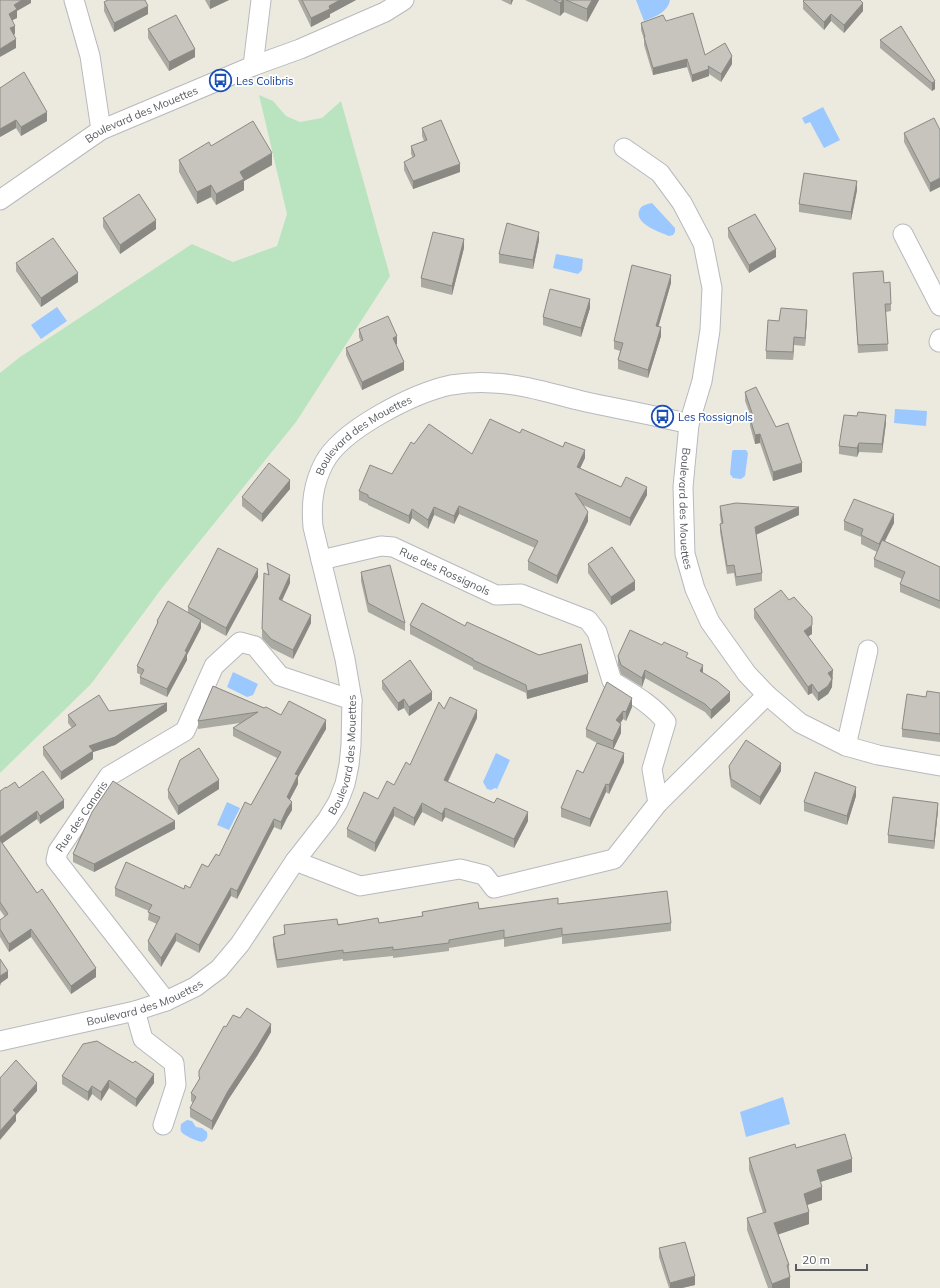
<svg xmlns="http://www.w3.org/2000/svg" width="940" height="1288" viewBox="0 0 940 1288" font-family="Mulish,sans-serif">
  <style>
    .green { fill: #bae4bf }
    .water { fill: #9bc8ff }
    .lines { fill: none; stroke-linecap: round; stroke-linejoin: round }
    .minor-casing { stroke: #b7b9be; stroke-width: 21 }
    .minor { stroke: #fff; stroke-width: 19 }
    .wall { fill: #aaa9a2 }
    .shaded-wall { fill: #8b8984 }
    .building { fill: #c6c4bc; stroke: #8b8984 }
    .labels { text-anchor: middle; stroke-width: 3.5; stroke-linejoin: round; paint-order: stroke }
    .transit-label { font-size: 11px; fill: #164399; stroke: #fff; text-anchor: start }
    .street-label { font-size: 11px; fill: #585b60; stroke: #fff }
  </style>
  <rect width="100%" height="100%" fill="#eceadf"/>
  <path class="green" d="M259,95l14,6 13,15 14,6 22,-4 19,-17 49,175 -94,146 -134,166 -71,96 -91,89v-400l20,-16 172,-113 41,18 44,-16 10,-32z"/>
  <path class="water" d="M636,0h34c-2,12 -15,17 -26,21z
    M823,107l17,33 -16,8 -14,-26 -5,2 -3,-6z
    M652,203l23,25v4l-2,3 -4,1c-10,-4 -34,-12 -30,-25 2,-6 8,-7 13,-8z
    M556,254l27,5 -1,11 -4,4 -25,-6z
    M57,307l10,14 -26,18 -10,-14z
    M895,409l32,2 -1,15 -32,-3z
    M733,450h13l2,3 -3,23 -4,3 -8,-1 -3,-4 2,-22z
    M233,672l25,12 -5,11 -6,2 -20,-10z
    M496,753l14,7 -13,29 -2,-1 -4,2 -4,-1 -4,-7z
    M227,802l13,6 -11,22 -12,-5z
    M783,1097l7,27 -44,13 -6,-25z
    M187,1120l5,1 4,6 6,1 5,4c1,5 0,8 -5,10 -5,-1 -20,-7 -21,-11 -1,-1 0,-6 0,-7z"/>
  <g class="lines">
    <defs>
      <g id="minor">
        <path d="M74,0l16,56 11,74"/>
        <path d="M253,66l8,-66"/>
        <path d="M624,148l36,25 22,30 21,40 9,45 -2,42 -8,51 -13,43"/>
        <path id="s1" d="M0,200l101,-70 152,-64 47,-17 85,-37 19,-12"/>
        <path d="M903,234l37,72"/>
        <path d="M939,342l1,-3"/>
        <path id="s2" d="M321,560l60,-14 12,1 103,48 25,-1 67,26 9,12 15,49c19,12 40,23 54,41l-14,47 6,34"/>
        <path d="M846,746l22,-96"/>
        <path d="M295,861l65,25 100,-17 24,6 10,13 120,-29 44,-56 109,-108"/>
        <path id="s3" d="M166,1001l-110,-141 2,-9 51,-75 76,-45 29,-65 26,-24 15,4 25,30 72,24"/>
        <path d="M135,1011l8,28 31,24 2,22 -13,40"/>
        <path id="s4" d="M0,1041l135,-30 31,-10 29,-14 24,-18 21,-25 55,-83 32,-41 11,-18 7,-18 4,-19 2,-20 1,-45 -7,-41 -32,-132c-2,-23 0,-43 11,-64 18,-34 90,-70 127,-78 13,-2 29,-3 42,-2 30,1 60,11 89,18 36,8 72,14 107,23l-6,63 2,67 10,35 15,33 37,52 20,21 33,28 46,23 32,9 62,11"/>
      </g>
    </defs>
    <use href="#minor" class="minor-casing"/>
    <use href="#minor" class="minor"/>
  </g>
  <path class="wall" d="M106,0h39l3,14 -34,18 -10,-21v-9l3,-1z
    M205,0h24l-19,9z
    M298,0h58l-26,14v3l-19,10z
    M501,0h12l-2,5z
    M525,0h74l-12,22 -23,-10 -4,4z
    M803,1l60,10 -19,22 -13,-12 -7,9 -21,-21z
    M666,21l39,34 27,9 -11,18 -12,-8v2l-17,6 -5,-15 -34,8 -9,-30v-6l-3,-9v-7z
    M901,26l34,63 -3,2 -52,-43v-8z
    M148,29l47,28 -26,14 -21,-33z
    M0,88l47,33 -26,15 -5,-8 -16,9z
    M422,128l38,44 -47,17 -9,-19v-8l9,-4 -2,-4v-8l13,-5 -2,-5z
    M940,130l-10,62 -26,-50v-9z
    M211,146l61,19 -28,16v9l-28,15 -5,-8 -14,7 -18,-32v-12z
    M857,190l-6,30 -52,-8v-8z
    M103,218l53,11 -36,25 -17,-27z
    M728,228l48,29 -27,16 -21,-36z
    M539,240l-6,29 -34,-6v-9z
    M464,248l-12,47 -31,-8v-9z
    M16,263l62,19 -37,25 -25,-36z
    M853,273l31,10 7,21v7l-5,1 2,39 -30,2z
    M671,283l-13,44 3,9 -13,42 -30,-9v-9l2,-9 -6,-2v-8z
    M590,308l-9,29 -38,-12v-8z
    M807,318l-2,28 -11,-1 -1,15 -27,-1v-8z
    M359,329l38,15h-1l8,26 -42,20 -16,-35v-7l15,-7 -2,-4z
    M745,392l31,35 26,45 -29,9 -13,-38 -5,1 -5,-18v-8l1,-1 -6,-16z
    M886,423l-4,30 -23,-1 -2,5 -18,-3v-8z
    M520,433l65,25 -5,10 41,19 26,8 -17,31 -47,-21 5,16 -31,63 -29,-14v-9l7,-13 -76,-34 -5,10 -20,-9 -6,14 -16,-11 -3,6 -41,-19v-1l-9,-4v-9l33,-17 22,-30 58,10z
    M290,489l-28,33 -20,-16v-9z
    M720,506l79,9 -43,20 6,38v8l-26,5 -2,-13 -7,1 -7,-42v-8h1l-1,-10z
    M844,521l50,2 -10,18 41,19 15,7v42l-40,-17v-8l2,-5 -28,-12v-8l3,-7 -16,-8v-7l-17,-7z
    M267,563l23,20 -8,17 29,23 -18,36 -22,-11 -9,-10v-9l6,-54z
    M588,564l47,26 -24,15 -23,-32z
    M361,572l44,51v8l-37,-19 -7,-31z
    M258,577l-32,59 -25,-14v6l-14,27v5l-20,37 -27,-13v-7l1,-2 -4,-2v-7l20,-42v-3l31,-8v-6z
    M754,609l58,25 -4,2 25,42 -1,1v8l-4,7 -10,7 -6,-8 -4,2 -54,-77z
    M410,625l55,1 74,29 49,27 -61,17 -1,-6 -53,-24v-2l-63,-33z
    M618,656l70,1 42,44 -19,18 -6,-7 -60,-34 -3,9 -21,-13 -3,-9z
    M382,681l50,19 -23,16 -5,-8 -6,3 -16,-22z
    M607,682l25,25 -6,14 -3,-2 -3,5 1,9 -8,16 11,13 -15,32 -3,-2 -16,35 -29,-10v-9l22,-35 14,-30 -11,-6v-8z
    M213,686l68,29 45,14 -28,48v7l-8,15 2,11 -5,8 -6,12 -7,-3 -37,72 -6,-3 -32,57 -23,-12 -15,26 -13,-17v-9l9,-17 -9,-4 1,-9 -34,-15v-8l69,1 6,-1 18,-21 11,-11 32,-51 26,-47 -44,-22v-8l7,-5 -42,6v-8z
    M940,693v49l-38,-5v-8l24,-32z
    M444,709l33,9 -29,64 80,39 -14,27 -69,-31 -3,5 -20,-10 -8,14 -20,-10 -19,36 -28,-15v-8l31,-30 16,-14 16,-20z
    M109,711h58l-52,34 -22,7v7l-32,21 -18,-25v-8l29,-19 -4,-5v-8z
    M729,766l52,5 -21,34 -29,-18 -2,-13z
    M6,788l58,20 -24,16 -3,-5 -35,24 94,134 -25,17 -40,-57 -22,15 -9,-15v-17l5,-3 -5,-7v-119z
    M219,789l-41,26 -10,-17v-8z
    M856,796l-9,29 -43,-14v-9z
    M938,810l-4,39 -46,-6v-8z
    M175,829l-81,43 -21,-10v-8z
    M558,904l113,19v8l-109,13v-7l-58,10v-8l-55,9v3l-56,7v-2l-50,5v-2l-66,9 -4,-23v-8l11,-2v-10l95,-2 43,-7v-4z
    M226,1027l45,5 -14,24 -29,44 -16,30 -22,-13v-9l3,-5 -2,-2v-8l8,-12v-10z
    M62,1076l92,7 -18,24 -27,-19 -8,13 -9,-7 -4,7 -26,-17z
    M796,1148l56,24 -32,10 2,18 -15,5 2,19 -31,10 11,31 1,23h-22l-21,-58v-12l16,-5 -14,-43v-12z
    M659,1248l36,37 -13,3h-13l-10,-31z"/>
  <path class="shaded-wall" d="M22,0h9v3l-14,8v7l-8,4v-8l5,-9z
    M211,0h18l-19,9v-8z
    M340,0h16l-26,14v3l-19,10v-9l18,-12z
    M511,0h2l-2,5z
    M563,0h1v12l-4,4v-13z
    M592,0h7l-12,22v-13z
    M863,3v8l-19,22v-8z
    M148,6v8l-34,18v-9z
    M831,14v7l-7,9v-8z
    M15,26v8l-5,3v-9z
    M16,39v9l-16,9v-8z
    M195,49v8l-26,14v-9z
    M732,56v8l-11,18v-8z
    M687,59v8l-34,8v-7z
    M709,69v7l-17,6v-7z
    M935,81v8l-3,2v-8z
    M47,112v9l-26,15v-9z
    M16,120v8l-16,9v-8z
    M272,153v12l-28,16v9l-28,15v-11l24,-22z
    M460,164v8l-47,17v-8z
    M940,178v9l-10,5v-9z
    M857,181v9l-6,30v-8z
    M211,185v12l-14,7v-12z
    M156,220v9l-36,25v-9z
    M539,232v8l-6,29v-9z
    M464,239v9l-12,47v-9z
    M776,249v8l-27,16v-8z
    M78,273v9l-37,25v-9z
    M671,275v8l-15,52v-9z
    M590,299v9l-9,29v-9z
    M807,310v8l-2,28v-8z
    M661,327v9l-13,42v-8z
    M397,336v8l-4,2v-8z
    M794,337v8l-1,15v-8z
    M404,362v8l-42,20v-8z
    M886,415v8l-4,30v-9z
    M760,434v9l-5,1v-9z
    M859,443v9l-2,5v-9z
    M585,450v8l-8,17v-8z
    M802,463v9l-29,9v-9z
    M290,480v9l-28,33v-8z
    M647,487v8l-17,31v-8z
    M459,506v8l-5,10v-8z
    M434,507v8l-6,14v-9z
    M799,507v8l-44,20v-8z
    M412,509v9l-3,6v-8z
    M588,512v9l-31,63v-8z
    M894,514v9l-15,30v-9z
    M258,569v8l-32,59v-8z
    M290,575v8l-11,24v-8z
    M635,581v9l-24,15v-8z
    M311,615v8l-18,36v-9z
    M201,620v8l-14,27v5l-20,37v-8l18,-38z
    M812,625v9l-8,5v-8z
    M703,665v8l-3,-2z
    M645,670v8l-3,9v-9z
    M833,670l-1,17 -4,7 -10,7v-8l10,-20z
    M588,674v8l-61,17v-8z
    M812,684v9l-4,2v-8z
    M432,692v8l-23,16v-9z
    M730,692v9l-19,18v-9z
    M632,698v9l-6,14v-9z
    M404,699v9l-6,3v-8z
    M167,703v8l-52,34 -22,7v7l-32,21v-8l28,-26z
    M477,710v8l-33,71v-9z
    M623,711v8l-7,10v-9z
    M326,720v9l-28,48v7l-11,21v-8l8,-23z
    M621,724v9l-8,17v-9z
    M624,753v9l-15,32v-9z
    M781,763v8l-21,34v-8z
    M219,780v9l-41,26v-9z
    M606,784v8l-16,35v-8z
    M856,787v9l-9,29v-9z
    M64,800v8l-24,16v-8z
    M292,802v8l-5,8 -6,12v-8l6,-13z
    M422,803v9l-8,14v-8z
    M938,803v7l-4,39v-8z
    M394,807v9l-19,36v-9z
    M445,808v9l-3,5v-8z
    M37,811v8l-37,26v-8z
    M528,812v9l-14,27v-9z
    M274,819v8l-37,72v-8z
    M175,821v8l-81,43v-8z
    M231,888v8l-32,57v-8z
    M31,929v8l-22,15v-8z
    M176,933v8l-15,26v-9z
    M96,968v9l-25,17v-8z
    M8,971v7l-7,5 -1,3v-10z
    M271,1024v8l-14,24 -29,44 -16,30v-9l16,-30z
    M154,1074v9l-18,24v-8z
    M109,1080v8l-8,13v-9z
    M37,1083v8l-21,24v6l-16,19v-9l13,-21z
    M92,1086v8l-4,7v-9z
    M852,1159v13l-35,11v-13z
    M822,1187v13l-18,6v-12z
    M809,1212v12l-35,12v-13z
    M695,1276v9l-13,3h-12v-5z
    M790,1277v11h-18v-4z"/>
  <path class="building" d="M0,0h22l-8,5 3,4 -8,5 6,12 -5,2 6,11 -16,10z
    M108,0h37l3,6 -34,17 -10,-21z
    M302,0h38l-11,6 1,3 -19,9z
    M554,0h9l-3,3z
    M566,0h26l-5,9z
    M804,0h56l3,3 -19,22 -13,-11 -7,8 -21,-21z
    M693,13l12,42 20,-12 7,13 -11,18 -13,-8 1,3 -17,6 -5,-16 -34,9 -9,-31h1l-4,-14 22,-8 3,6z
    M176,15l19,34 -26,13 -21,-33z
    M901,26l34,55 -3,2 -52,-43z
    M24,72l23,40 -26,15 -5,-7 -16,9v-41z
    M934,118l6,12v48l-10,5 -26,-50z
    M441,120l19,44 -47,17 -9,-19 11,-6 -4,-10 16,-6 -5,-12z
    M253,121l19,32 -32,19 4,7 -28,15 -5,-9 -14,7 -18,-32 30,-18 2,4z
    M804,173l53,8 -6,31 -52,-8z
    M139,194l17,26 -36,25 -17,-27z
    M755,214l21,35 -27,16 -21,-37z
    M507,223l32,9 -6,28 -34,-6z
    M433,232l31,7 -12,47 -31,-8z
    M53,238l25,35 -37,25 -25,-35z
    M632,265l39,10 -15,51 5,1 -13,43 -30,-10 5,-17 -9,-2z
    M883,271l1,12 6,-1 1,22h-6l3,40 -30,1 -5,-72z
    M550,289l40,10 -9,29 -38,-11z
    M781,308l26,2 -2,28 -11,-1 -1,15 -27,-1 2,-31 11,1z
    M388,316l9,20 -4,2 11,24 -42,20 -16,-34 17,-8 -4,-11z
    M756,387l20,40 12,-4 14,40 -29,9 -13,-38 -5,1 -5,-17 3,-2 -8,-24z
    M858,412l28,3 -4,29 -23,-1 -2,5 -18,-2 5,-31 13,1z
    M490,419l30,14 2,-4 41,18 2,-5 20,8 -8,17 44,20 5,-10 21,10 -17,31 -55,-25 13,19 -31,64 -29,-15 10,-20 -79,-35 -5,10 -20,-9 -6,13 -16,-11 -3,7 -41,-19v-2l-9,-4 11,-26 22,9 19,-32 3,2 15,-20 43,30z
    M269,463l21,17 -28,34 -20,-17z
    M854,499l40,15 -15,30 -18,-9 2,-6 -19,-8z
    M736,503l63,4 -44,20 7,46 -26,4 -2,-12 -7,1 -7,-42 3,-1 -3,-17z
    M882,540l43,20 15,7v34l-40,-17 5,-12 -31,-13z
    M612,547l23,34 -24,16 -23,-33z
    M218,548l40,21 -32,59 -38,-21z
    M267,563l23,12 -11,24 32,16 -18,35 -22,-11 -9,-10 2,-56 5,2z
    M390,565l15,58 -37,-20 -7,-31z
    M781,590l8,10 5,-3 18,20v8l-8,6 29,39 -5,3 4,6 -4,7 -10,7 -6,-9 -4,3 -54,-78z
    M168,601l33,19 -16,31 2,1 -20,37 -27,-12 4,-7 -7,-4 21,-44 -1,-1z
    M422,603l43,23 2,-4 72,33 42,-11 7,30 -61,17 -1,-6 -53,-25v-1l-63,-34z
    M630,630l32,15 2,-3 24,11 -2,4 17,8 -3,6 17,10 13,11 -19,18 -6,-6 -60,-34 -3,8 -21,-13 -3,-9z
    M410,660l22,32 -23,15 -5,-8 -6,4 -16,-22z
    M607,682l25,16 -6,14 -3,-1 -7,9 5,4 -8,17 -27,-12z
    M213,686l51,22 2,-1 15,8 8,-14 37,19 -31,54 3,1 -11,22 5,5 -5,7 -6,13 -7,-3 -37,72 -6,-3 -32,57 -23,-12 -15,25 -13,-17 12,-24 -12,-5 4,-7 -37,-17 11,-26 58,27 1,-4 5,3 12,-24 6,3 8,-13 3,2 26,-54 6,3 30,-53 -48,-24 25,-16 -60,9z
    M927,691l13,2v41l-38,-5 5,-35 19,3z
    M99,695l10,16 58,-8 -52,34 -26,9 4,5 -32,21 -18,-25 33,-22 -8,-10z
    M450,697l27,13 -33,70 50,23 3,-5 31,14 -14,27 -69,-31 -3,6 -20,-11 -8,15 -20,-11 -19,36 -28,-14 17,-37 14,7 9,-18 7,4 12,-23 4,3 29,-63 5,7z
    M746,740l35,23 -21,34 -29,-18 -2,-13z
    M597,743l27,10 -15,32 -3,-1 -16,35 -29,-11 16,-38 6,3z
    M199,748l20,32 -41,26 -10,-16 12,-30z
    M43,771l21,29 -24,16 -3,-5 -37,26v-46l6,-4v1l9,-6 4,6z
    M815,772l41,15 -9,29 -43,-14z
    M113,781l62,40 -81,43 -21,-10 19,-42z
    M893,797l45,6 -4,38 -46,-6z
    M0,840l37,53 5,-4 54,79 -25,18 -40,-57 -22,15 -9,-15v-9l8,-6 -8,-12z
    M667,891l4,32 -109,12v-7l-58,10v-8l-55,10v3l-56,7v-3l-50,6v-3l-66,10 -4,-23 12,-3 -1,-9 53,-6 1,6 40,-7 1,5 44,-7 -1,-4 56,-10 1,7 79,-11v6z
    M0,959l8,12 -8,5z
    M247,1008l24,16 -14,23 -29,44 -16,30 -22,-13 6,-11 -5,-4 9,-15 -1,-1v-6l25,-45 2,1 7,-12 7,3z
    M97,1041l36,22 2,-2 19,13 -18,25 -27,-19 -8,12 -9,-6 -4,6 -26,-16 21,-32z
    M16,1060l21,23 -24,27 3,3 -16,18v-53z
    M845,1134l7,25 -35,11 5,17 -18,7 5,18 -35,11 15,42h-2l3,12 -18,7 -25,-66 19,-6 -17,-54 46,-14 1,4z
    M685,1242l10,34 -25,7 -11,-35z"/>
  <defs>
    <symbol id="bus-ring" viewBox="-11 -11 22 22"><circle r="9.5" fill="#fff" stroke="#1a4fb4" stroke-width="1.5"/><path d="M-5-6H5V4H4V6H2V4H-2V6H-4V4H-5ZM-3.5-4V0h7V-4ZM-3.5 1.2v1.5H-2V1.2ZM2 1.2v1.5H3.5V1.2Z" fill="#1a4fb4"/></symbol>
  </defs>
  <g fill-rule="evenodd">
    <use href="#bus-ring" x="208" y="68" width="25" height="25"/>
    <use href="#bus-ring" x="650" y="404" width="25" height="25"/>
  </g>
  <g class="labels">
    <g class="transit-label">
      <text x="236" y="85">Les Colibris</text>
      <text x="678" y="421">Les Rossignols</text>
    </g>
    <g class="street-label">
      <text dy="4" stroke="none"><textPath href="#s1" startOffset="166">Boulevard des Mouettes</textPath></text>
      <text dy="4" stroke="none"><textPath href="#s4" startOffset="834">Boulevard des Mouettes</textPath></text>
      <text dy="4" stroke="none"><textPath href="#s4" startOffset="1265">Boulevard des Mouettes</textPath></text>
      <text dy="4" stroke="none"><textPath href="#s2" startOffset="131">Rue des Rossignols</textPath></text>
      <text dy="4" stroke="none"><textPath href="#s4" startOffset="486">Boulevard des Mouettes</textPath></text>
      <text dy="4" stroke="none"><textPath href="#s3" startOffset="230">Rue des Canaris</textPath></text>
      <text dy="4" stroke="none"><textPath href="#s4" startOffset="150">Boulevard des Mouettes</textPath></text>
    </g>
  </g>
  <path d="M796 1264v6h71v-6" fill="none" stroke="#585b60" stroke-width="2"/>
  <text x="802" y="1264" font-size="12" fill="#585b60" stroke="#ffffff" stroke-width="3" paint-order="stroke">20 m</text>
</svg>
